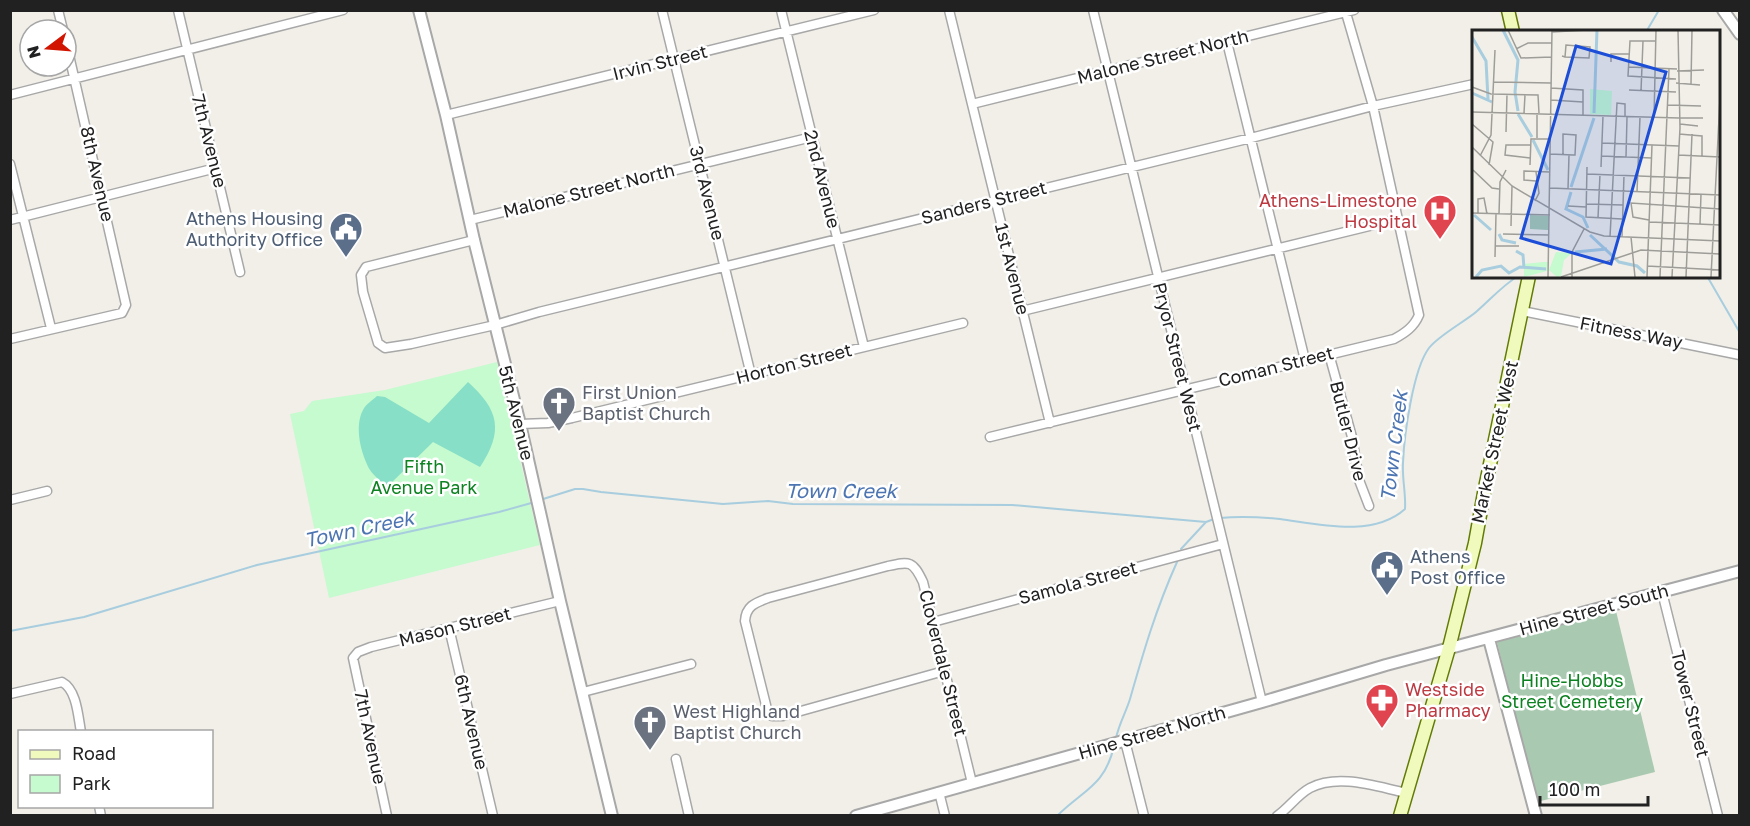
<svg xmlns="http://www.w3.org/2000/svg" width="1750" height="826" viewBox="0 0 1750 826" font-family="'Golos Text',sans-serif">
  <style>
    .cemetery { fill: #a9cab1 }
    .park { fill: #c6facf }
    .pitch { fill: #86dfc6 }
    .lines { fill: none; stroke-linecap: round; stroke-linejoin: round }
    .stream { stroke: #a8cdde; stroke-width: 2 }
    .minor-casing { stroke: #a8a8a8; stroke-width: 11 }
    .tertiary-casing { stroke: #a8a8a8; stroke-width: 14 }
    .secondary-casing { stroke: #627b05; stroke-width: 15 }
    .minor { stroke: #fff; stroke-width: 8 }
    .tertiary { stroke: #fff; stroke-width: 10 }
    .secondary { stroke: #f1fabd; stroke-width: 12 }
    .labels { text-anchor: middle; stroke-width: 5; stroke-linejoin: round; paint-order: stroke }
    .street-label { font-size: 18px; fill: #212121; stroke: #fff }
    .health-label { font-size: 18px; fill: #be3a42; stroke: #fff; text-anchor: end }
    .service-label { font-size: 18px; fill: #4e5e75; stroke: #fff; text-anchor: end }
    .worship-label { font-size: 18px; fill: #5b616d; stroke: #fff; text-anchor: start }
    .park-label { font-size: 18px; fill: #0c8221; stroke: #fff }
    .water-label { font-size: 20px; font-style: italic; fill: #4c75b2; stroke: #fff }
    .inset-river { fill: none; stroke: #a8cdde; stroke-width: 3 }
    .inset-road { fill: none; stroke: #9e9d98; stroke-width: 1.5 }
    .view { fill: #1d4ed8; fill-opacity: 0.15; stroke: #1d4ed8; stroke-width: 3 }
    .inset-edge { fill: none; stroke: #212121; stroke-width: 3 }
  </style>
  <rect width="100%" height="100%" fill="#f1efe8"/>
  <path class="cemetery" d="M1616,611l39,161 -118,30 -40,-160z"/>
  <path class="park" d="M497,362l43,183 -211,53 -39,-184 14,-3 8,-10 73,-11z"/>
  <path class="pitch" d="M468,382c31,28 36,49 12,85l-47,-25 -46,45c-5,-5 -13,-11 -17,-17 -9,-16 -16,-43 -7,-60 3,-6 10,-10 14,-14l8,1 44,26z"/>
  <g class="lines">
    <path class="stream" d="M1646,32l13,-22
      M1707,276l33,57
      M540,500l35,-11h8l18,3 122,12 45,-3 25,3 219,1 194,17 8,-3
      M1220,518c20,-2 40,-1 60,1 38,5 93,19 125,-10 1,-16 -3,-30 -2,-46 1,-27 10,-94 26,-115 9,-12 35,-26 47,-36 14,-12 27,-27 42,-36
      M1181,549l25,-27
      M10,631l74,-14 173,-52 242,-53 36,-10
      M1116,738c3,-14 10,-26 14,-39 14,-49 26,-90 47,-137
      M1057,816c26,-26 48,-30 57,-70"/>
    <defs>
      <path id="minor" d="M58,10l5,20
        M178,10l62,262
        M662,10l89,365
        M781,10l83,337
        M949,10l101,413
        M1093,10l169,692
        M1227,42l78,318
        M10,95l333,-85
        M972,104l382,-94
        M446,115l428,-105
        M10,164l41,164
        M10,220l206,-52
        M470,220l342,-83
        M474,240l-108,27 -5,8 2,17 15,51 7,5 26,-4 84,-19 44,-13 712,-174 122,-32 101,-22
        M1022,311l376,-92
        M1522,311l218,44
        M10,339l112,-26 4,-8 -60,-263
        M1329,354l23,83 7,43 10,26
        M520,424l28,-1 24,-5 391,-95
        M990,437l404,-98c11,-6 20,-12 25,-24l-46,-209 -27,-93
        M10,500l37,-9
        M1662,592l56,224
        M933,622l290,-78
        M449,628l44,188
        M944,671l-161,45h-11l-5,-7 -22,-88c1,-15 10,-18 23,-23l120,-32c22,-5 25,-5 35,16l49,201
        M583,692l108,-28
        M10,694l52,-12c15,8 16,34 19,50
        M1125,741l19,75
        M676,759l13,57
        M939,792l6,24
        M99,806l2,10
        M387,816l-34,-158 5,-6 13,-5 189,-46
        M1277,816c12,-8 20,-21 33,-28 29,-15 67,-1 97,5"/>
      <path id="tertiary" d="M419,10l27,105 28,125 46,184 40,177 52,215
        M1723,10l17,24
        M1489,639l47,177
        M856,816l406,-114 124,-37 354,-94"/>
      <path id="secondary" d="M1508,10l5,22
        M1400,816l49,-168 26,-105 9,-50 45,-217"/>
    </defs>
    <use href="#minor" class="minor-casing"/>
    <use href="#tertiary" class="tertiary-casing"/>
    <use href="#secondary" class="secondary-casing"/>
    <use href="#minor" class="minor"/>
    <use href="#tertiary" class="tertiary"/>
    <use href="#secondary" class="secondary"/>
  </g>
  <defs>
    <symbol id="hospital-pin" viewBox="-11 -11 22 30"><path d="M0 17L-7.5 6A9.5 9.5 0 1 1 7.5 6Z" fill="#e0444e" stroke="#fff"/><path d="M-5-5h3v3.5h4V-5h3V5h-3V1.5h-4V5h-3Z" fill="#fff"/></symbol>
    <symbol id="civic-pin" viewBox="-11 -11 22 30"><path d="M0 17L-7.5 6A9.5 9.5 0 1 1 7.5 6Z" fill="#5c6f8a" stroke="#fff"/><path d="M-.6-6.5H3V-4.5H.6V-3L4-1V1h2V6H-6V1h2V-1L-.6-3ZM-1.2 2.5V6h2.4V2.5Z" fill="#fff"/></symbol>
    <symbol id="church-pin" viewBox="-11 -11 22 30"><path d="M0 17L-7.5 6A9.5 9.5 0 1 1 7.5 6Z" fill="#6b7280" stroke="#fff"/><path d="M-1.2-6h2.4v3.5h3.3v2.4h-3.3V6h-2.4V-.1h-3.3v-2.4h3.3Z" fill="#fff"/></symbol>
    <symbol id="pharmacy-pin" viewBox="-11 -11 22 30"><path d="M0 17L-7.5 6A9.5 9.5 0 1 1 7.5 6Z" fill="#e0444e" stroke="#fff"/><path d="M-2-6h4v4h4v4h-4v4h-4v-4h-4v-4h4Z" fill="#fff"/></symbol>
  </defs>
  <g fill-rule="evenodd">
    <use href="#hospital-pin" x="1421" y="192" width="38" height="52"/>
    <use href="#civic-pin" x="327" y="210" width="38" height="52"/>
    <use href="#church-pin" x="540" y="384" width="38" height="52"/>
    <use href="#civic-pin" x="1368" y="548" width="38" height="52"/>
    <use href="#pharmacy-pin" x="1363" y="681" width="38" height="52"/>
    <use href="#church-pin" x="631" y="703" width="38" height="52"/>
  </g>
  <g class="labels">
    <g class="street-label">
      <text transform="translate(1163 57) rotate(-14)" y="6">Malone Street North</text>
      <text transform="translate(660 63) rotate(-14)" y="6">Irvin Street</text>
      <text transform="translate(209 141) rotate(76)" y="6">7th Avenue</text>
      <text transform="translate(97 174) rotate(77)" y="6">8th Avenue</text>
      <text transform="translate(822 179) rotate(76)" y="6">2nd Avenue</text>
      <text transform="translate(589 191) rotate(-14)" y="6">Malone Street North</text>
      <text transform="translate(707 193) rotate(76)" y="6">3rd Avenue</text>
      <text transform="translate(984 203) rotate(-14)" y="6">Sanders Street</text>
      <text transform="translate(1012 269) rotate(76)" y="6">1st Avenue</text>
      <text transform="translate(1631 333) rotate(11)" y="6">Fitness Way</text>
      <text transform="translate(1177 357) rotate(76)" y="6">Pryor Street West</text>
      <text transform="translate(794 364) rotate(-14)" y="6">Horton Street</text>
      <text transform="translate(1276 367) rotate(-14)" y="6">Coman Street</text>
      <text transform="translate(516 413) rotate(76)" y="6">5th Avenue</text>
      <text transform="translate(1348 431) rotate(76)" y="6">Butler Drive</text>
      <text transform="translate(1495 442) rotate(-78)" y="6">Market Street West</text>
      <text transform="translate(1078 583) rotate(-15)" y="6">Samola Street</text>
      <text transform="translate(1594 610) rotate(-15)" y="6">Hine Street South</text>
      <text transform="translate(455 627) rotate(-14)" y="6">Mason Street</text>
      <text transform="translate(943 663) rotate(76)" y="6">Cloverdale Street</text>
      <text transform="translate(1690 704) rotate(76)" y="6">Tower Street</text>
      <text transform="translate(471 722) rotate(77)" y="6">6th Avenue</text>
      <text transform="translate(1152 733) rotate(-16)" y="6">Hine Street North</text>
      <text transform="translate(370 737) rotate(78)" y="6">7th Avenue</text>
    </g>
    <g class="health-label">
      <text x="1417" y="207">Athens-Limestone<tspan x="1417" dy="21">Hospital</tspan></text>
      <text x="1405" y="696" text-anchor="start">Westside<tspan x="1405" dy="21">Pharmacy</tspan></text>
    </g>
    <g class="service-label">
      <text x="323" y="225">Athens Housing<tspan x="323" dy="21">Authority Office</tspan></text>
      <text x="1410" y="563" text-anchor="start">Athens<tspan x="1410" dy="21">Post Office</tspan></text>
    </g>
    <g class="worship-label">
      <text x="582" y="399">First Union<tspan x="582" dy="21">Baptist Church</tspan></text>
      <text x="673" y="718">West Highland<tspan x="673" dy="21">Baptist Church</tspan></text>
    </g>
    <g class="park-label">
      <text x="424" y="473">Fifth<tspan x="424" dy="21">Avenue Park</tspan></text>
      <text x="1572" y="687">Hine-Hobbs<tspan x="1572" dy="21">Street Cemetery</tspan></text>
    </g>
    <g class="water-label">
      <text transform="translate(1394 446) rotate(-83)" y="7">Town Creek</text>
      <text x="841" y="498">Town Creek</text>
      <text transform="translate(359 529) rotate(-12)" y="7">Town Creek</text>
    </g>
  </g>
  <g transform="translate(1472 30)">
    <rect width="248" height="248" fill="#f1efe8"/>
    <path d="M58,185l19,1 -1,14 -18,-1z" fill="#a9cab1"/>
    <path d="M118,59l22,2 -1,24 -21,-1zM84,222l16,1 -8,7 -3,16 -4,1 -8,-7zM71,232h5l-1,9 -23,6v-13z" fill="#c6facf"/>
    <path class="inset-river" d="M31,0l15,30 -3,32 3,19M0,7l14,24 2,38M0,63l20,9M122,83l3,-83M46,84l14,23M61,110l15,30M99,157l23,-69M99,162l-5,17 17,8 5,11M2,185l17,15M27,204l3,6 14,3M118,205l29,27 18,4 8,7M44,221l7,4 1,13M103,222l32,-3M4,247l6,-7 19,-4 8,7 11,-6 26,2"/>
    <path class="inset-road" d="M36,0l13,28 31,-1M80,2l35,-2M184,11h-26l-2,35 48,3M44,19l12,-6h24M90,26l3,1 24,1 1,-11 -24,-2 -1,12M139,32v-8h18M157,37l48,2M205,41l27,-1M22,52l57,1M204,53l24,2M219,54l1,-54M0,57l19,7 47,1 1,18M79,58l32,2v25M157,60l47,2M169,61l2,-50M79,70l32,2M196,75l33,1M0,82l207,6M52,83l1,-18M182,88l2,-88M207,88h24M0,94l21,18 -4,23M208,94l18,2M34,102l1,-38M207,104l23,2v20M65,108v-25M130,113l77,3M0,117l40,39 78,46 14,4 71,3M78,124l23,1h2l1,-20 -13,-1v20M206,125l42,2M8,126l11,-21 4,-85M129,126l51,2M154,127l1,-40M58,128l-25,-3 1,-10h24M58,135l1,-26h19M115,137l-1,50 36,2M129,137l2,-51M1,140l19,18 7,1M115,144l103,4M64,151l-12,-1v-9l26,1M78,158l170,7M96,159l1,-34M165,162l3,-75M63,171l4,-8 -3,-21M114,174l37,1M96,176l18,1M0,183l78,2M6,184v-15l6,-1 3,16M27,184l1,-32 6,-12M126,188l2,-44M177,190l-16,-3 -2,-14 89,6M177,192l26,1M203,193l45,2M228,194l1,-30M39,196l1,-40M31,204l46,1M138,207l7,-134 8,1v13M150,207l2,-62M159,207l4,40M203,209l45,2M23,216h24M23,227l1,-43M175,236l73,4M76,247l4,-247M89,247l80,-27 79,4M100,247v-25l12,-23M175,247l5,-132M188,247l9,-208M200,247l8,-149 -2,-98M214,247l6,-143M239,247l9,-179"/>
    <path class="view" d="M104,16l90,26 -55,192 -90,-26z"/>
    <rect width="248" height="248" class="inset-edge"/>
  </g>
  <rect width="1750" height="826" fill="none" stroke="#212121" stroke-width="24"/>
  <rect x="18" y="730" width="195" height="78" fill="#ffffff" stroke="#a6a6a6" stroke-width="1.5"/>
  <rect x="30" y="750" width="30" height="9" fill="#f1fabd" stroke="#a6a6a6" stroke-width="1.5"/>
  <text x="72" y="760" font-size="18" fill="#212121">Road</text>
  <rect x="30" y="775" width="30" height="18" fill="#c6facf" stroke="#a6a6a6" stroke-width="1.5"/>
  <text x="72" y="790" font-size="18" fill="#212121">Park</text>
  <g transform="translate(48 48) rotate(254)"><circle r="28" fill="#ffffff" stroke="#a6a6a6" stroke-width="1.5"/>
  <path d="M0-4.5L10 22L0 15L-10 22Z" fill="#d11500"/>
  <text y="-9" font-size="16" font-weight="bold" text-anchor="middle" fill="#212121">N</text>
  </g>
  <path d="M1540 796v9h108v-9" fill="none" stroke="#212121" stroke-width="3"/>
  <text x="1549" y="796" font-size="18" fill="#212121" stroke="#ffffff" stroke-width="4.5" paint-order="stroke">100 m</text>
</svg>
